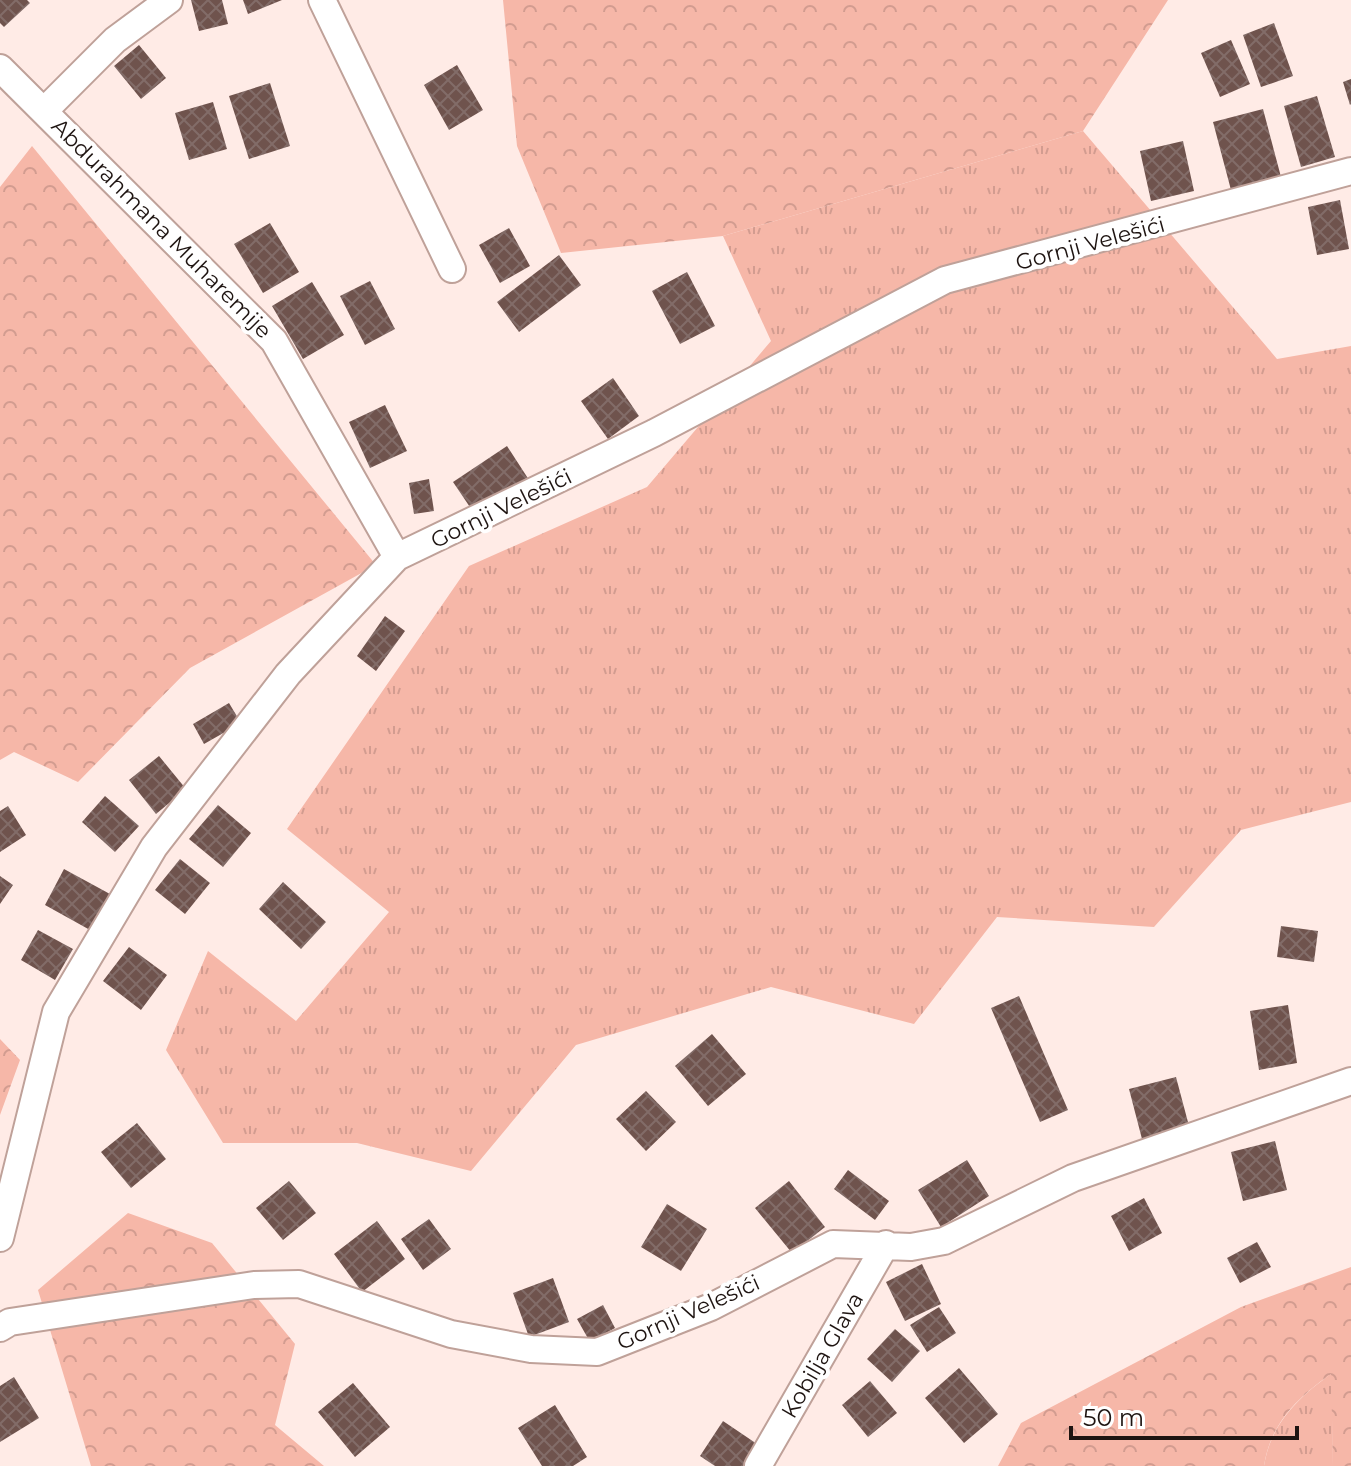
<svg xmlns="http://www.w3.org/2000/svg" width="1351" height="1466" viewBox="0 0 1351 1466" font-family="Montserrat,sans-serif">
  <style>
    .grass { fill: url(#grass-tufts) }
    .forest { fill: url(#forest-crowns) }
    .building { fill: url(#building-cross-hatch) }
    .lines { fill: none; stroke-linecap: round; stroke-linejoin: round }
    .minor-casing { stroke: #bfa199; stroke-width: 30 }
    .minor { stroke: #fff; stroke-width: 26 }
    .labels { text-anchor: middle; stroke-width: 8; stroke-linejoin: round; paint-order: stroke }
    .street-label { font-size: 22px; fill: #1e1411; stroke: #fff }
  </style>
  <defs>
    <pattern id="grass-tufts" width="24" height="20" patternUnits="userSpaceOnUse" patternTransform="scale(2)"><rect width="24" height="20" fill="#f6b7a8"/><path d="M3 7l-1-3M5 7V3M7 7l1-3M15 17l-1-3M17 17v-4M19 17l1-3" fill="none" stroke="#d29c90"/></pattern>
    <pattern id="forest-crowns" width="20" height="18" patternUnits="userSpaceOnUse" patternTransform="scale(2)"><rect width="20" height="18" fill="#f6b7a8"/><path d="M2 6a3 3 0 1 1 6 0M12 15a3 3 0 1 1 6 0" fill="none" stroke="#d29c90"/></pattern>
    <pattern id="building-cross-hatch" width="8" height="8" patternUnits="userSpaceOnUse" patternTransform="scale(2)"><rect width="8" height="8" fill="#6f534d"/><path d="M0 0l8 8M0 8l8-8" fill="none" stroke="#826c68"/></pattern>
  </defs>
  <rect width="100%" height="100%" fill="#ffebe6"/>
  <path class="grass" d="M1083,131l194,228 74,-13v456l-110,28 -87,97 -157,-10 -83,107 -143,-37 -195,58 -105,126 -114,-28h-134l-57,-93 42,-99 88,70 93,-109 -102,-83 182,-263 178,-79 124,-146 -48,-105z
    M1332,1373l1,93h-69c7,-43 34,-68 68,-93z"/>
  <path class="forest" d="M503,0h665l-85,131 -360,105 -162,17 -44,-107z
    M32,146l344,419 -186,103 -112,114 -64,-30 -14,8v-573z
    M0,1039l20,21 -20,55z
    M128,1213l84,30 83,101 -20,81 49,41h-233l-53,-176z
    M1351,1267v199h-18l-2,-92c-33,23 -61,50 -67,92h-266l23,-43 220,-116z"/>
  <path class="building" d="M0,0h27l3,3 -26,24 -4,-4z
    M191,0h31l6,24 -29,7z
    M243,0h39l-34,14z
    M1274,23l19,53 -32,11 -18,-52z
    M1231,40l19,44 -30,13 -19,-44z
    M139,45l27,33 -25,21 -27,-33z
    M457,65l26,45 -34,20 -25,-45z
    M1351,79v25l-1,1 -7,-23z
    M270,83l20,63 -41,13 -20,-63z
    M1317,96l18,61 -34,10 -17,-61z
    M213,102l14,47 -38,11 -14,-47z
    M1263,109l18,68 -50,13 -18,-68z
    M1183,141l11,50 -43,10 -11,-50z
    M1340,200l9,49 -32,6 -9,-48z
    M270,223l29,49 -36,21 -29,-49z
    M509,228l21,38 -30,17 -21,-38z
    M559,255l22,30 -62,47 -22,-30z
    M687,272l28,54 -35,18 -28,-53z
    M370,281l25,48 -30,16 -25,-49z
    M312,282l32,53 -41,24 -31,-53z
    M613,378l26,38 -31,23 -27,-38z
    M385,405l22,46 -37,17 -21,-46z
    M507,446l24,37 -53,36 -25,-37z
    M429,479l5,32 -20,3 -5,-31z
    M385,616l20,15 -29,40 -19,-15z
    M229,703l12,20 -37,21 -11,-20z
    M159,756l27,33 -30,25 -27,-34z
    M105,796l34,30 -24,26 -33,-30z
    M218,805l33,28 -28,34 -34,-28z
    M8,806l18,29 -26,17v-41z
    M180,859l30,24 -25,31 -30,-24z
    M64,869l46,25 -20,36 -45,-25z
    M0,876l13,9 -13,19z
    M283,882l43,40 -25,27 -42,-40z
    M1281,926l37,5 -4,31 -37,-5z
    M38,930l35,19 -18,31 -34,-20z
    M129,947l38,28 -26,35 -38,-29z
    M1019,996l49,114 -28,12 -49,-114z
    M1288,1005l9,58 -38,7 -9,-59z
    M712,1034l34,40 -38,32 -33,-40z
    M1176,1077l13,49 -47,13 -13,-50z
    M646,1091l30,31 -30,29 -30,-32z
    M137,1123l29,36 -35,29 -30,-36z
    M1275,1141l12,49 -44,11 -12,-49z
    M967,1160l22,36 -48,31 -23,-37z
    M848,1170l41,31 -14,19 -41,-31z
    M289,1181l27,32 -33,27 -27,-32z
    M789,1181l36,46 -33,26 -37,-45z
    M1144,1198l18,35 -33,18 -18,-35z
    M667,1204l40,25 -26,42 -40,-24z
    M429,1219l22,30 -28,21 -22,-31z
    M377,1221l28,38 -43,33 -28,-38z
    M1257,1242l14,25 -31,16 -13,-25z
    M922,1264l19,40 -36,17 -19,-39z
    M553,1278l16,44 -40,15 -16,-44z
    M603,1305l12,23 -25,14 -13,-23z
    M939,1307l17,26 -29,19 -17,-27z
    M895,1329l25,22 -28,31 -25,-23z
    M959,1368l39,46 -34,29 -39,-45z
    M14,1377l25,41 -39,24v-56z
    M870,1381l27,32 -29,24 -26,-32z
    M353,1383l37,44 -35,30 -37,-45z
    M555,1405l32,52 -14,9h-31l-24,-38z
    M723,1421l37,25 -13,20h-32l-15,-10z"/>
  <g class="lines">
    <defs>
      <path id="minor" d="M322,0l130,269
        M0,68l274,273 123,216
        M45,110l70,-70 54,-40
        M0,1238l56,-226 98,-165 134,-173 109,-117 257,-124 291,-153 406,-109
        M0,1328l10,-6 244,-37 45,-1 152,50 80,15 66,3 114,-45 122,-63 78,3 33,-6 129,-63 278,-97
        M758,1466l128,-222"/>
    </defs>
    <use href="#minor" class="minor-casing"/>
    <use href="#minor" class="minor"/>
  </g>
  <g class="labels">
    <g class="street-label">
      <text transform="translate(162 228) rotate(45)" y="8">Abdurahmana Muharemije</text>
      <text transform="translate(1090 243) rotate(-15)" y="8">Gornji Velešići</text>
      <text transform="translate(501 508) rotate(-26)" y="8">Gornji Velešići</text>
      <text transform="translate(688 1312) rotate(-24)" y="8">Gornji Velešići</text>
      <text transform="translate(822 1355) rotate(-60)" y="8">Kobilja Glava</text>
    </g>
  </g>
  <path d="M1071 1426v12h226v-12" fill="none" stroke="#1e1411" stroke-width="4"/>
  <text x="1083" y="1426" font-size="24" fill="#1e1411" stroke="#ffffff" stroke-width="6" paint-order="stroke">50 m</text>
</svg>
